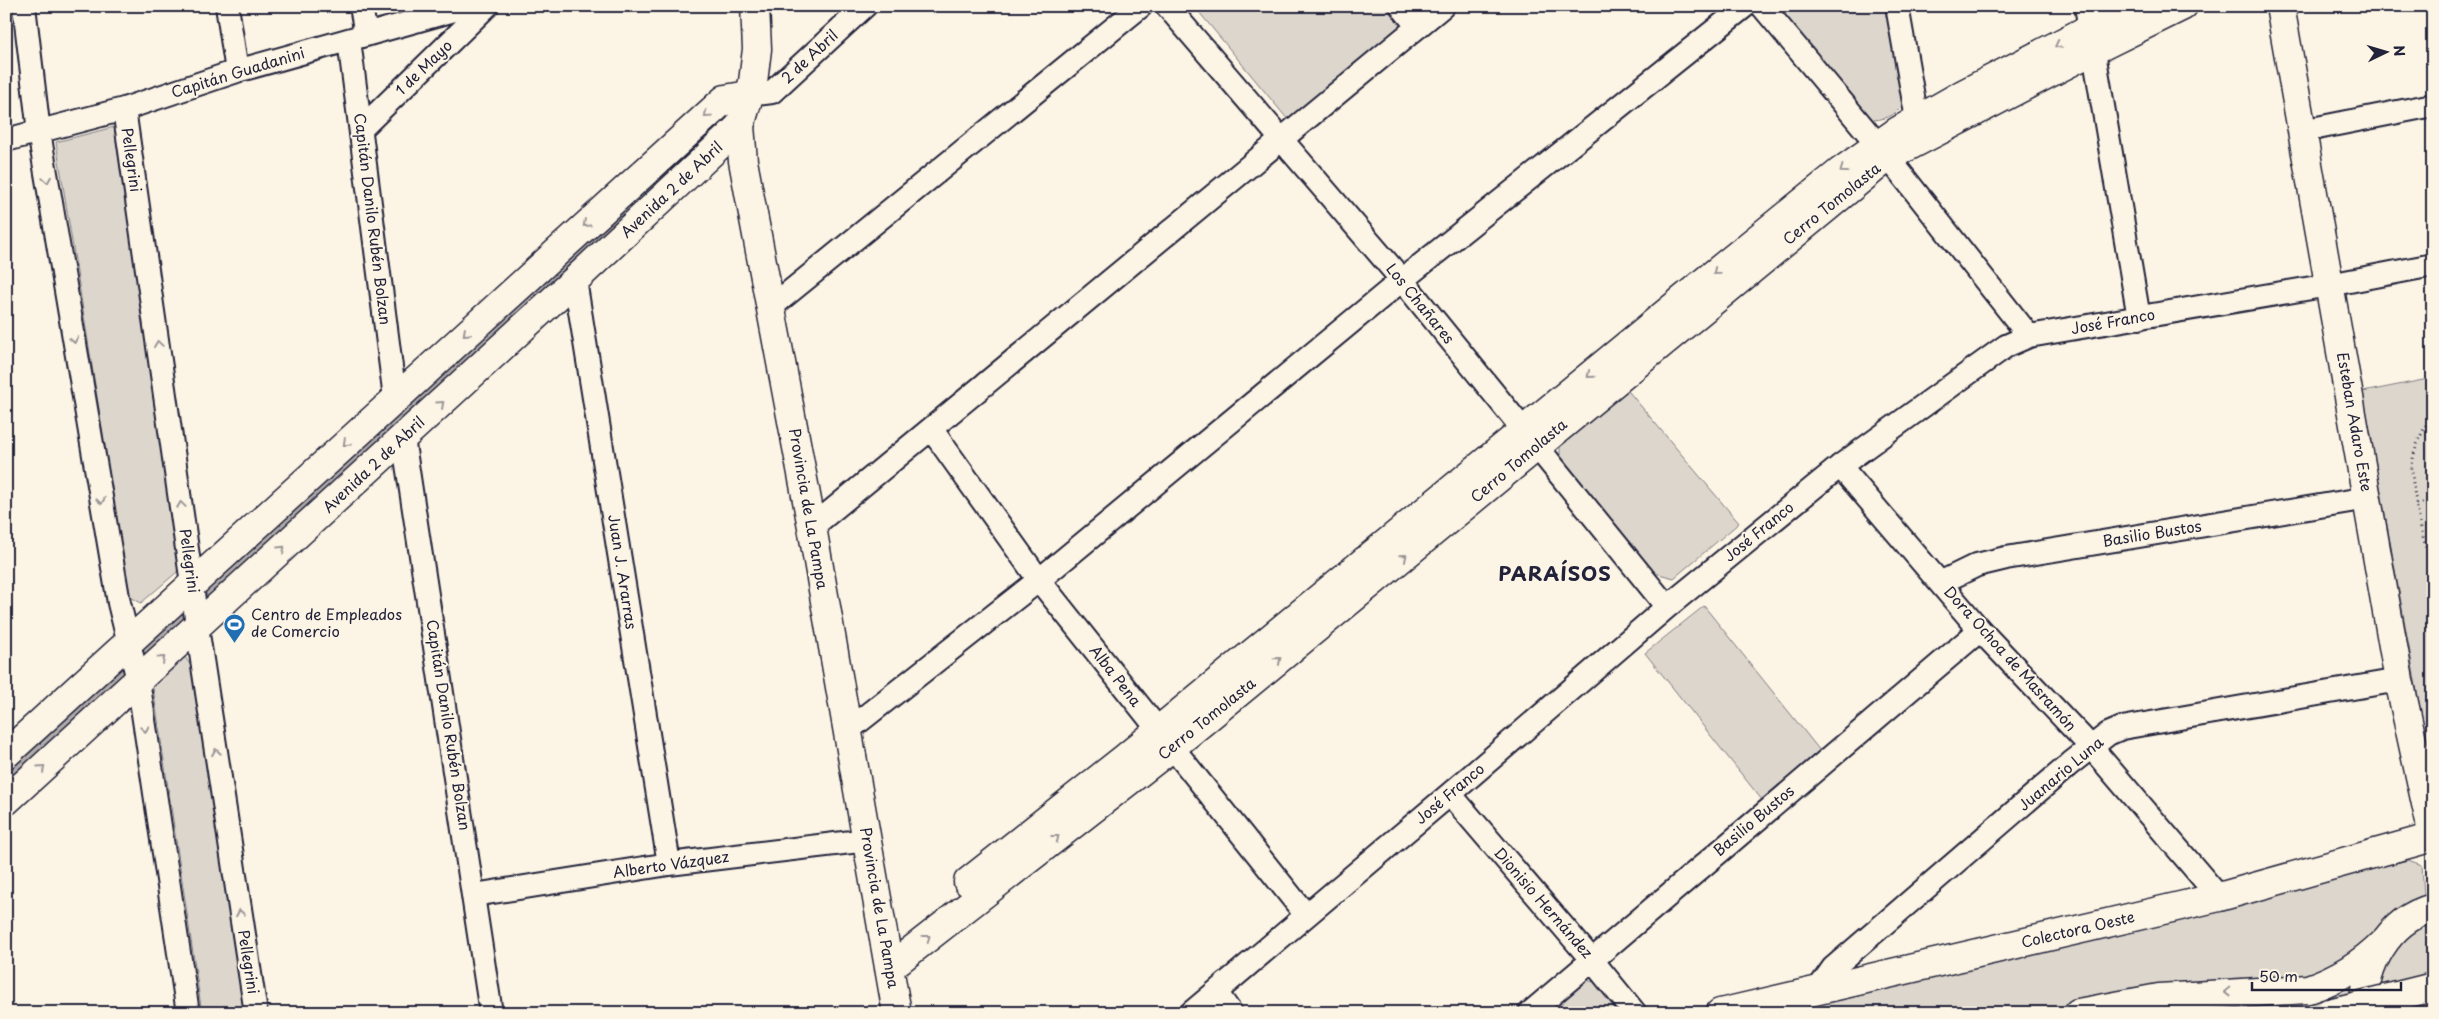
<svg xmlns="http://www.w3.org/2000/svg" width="2439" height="1019" viewBox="0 0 2439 1019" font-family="'Playpen Sans',sans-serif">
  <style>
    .green { fill: #dcd6cc; stroke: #7f7c84 }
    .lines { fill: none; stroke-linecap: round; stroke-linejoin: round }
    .canal { stroke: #b2adab; stroke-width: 21 }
    .minor-casing { stroke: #22223b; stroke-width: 26 }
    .tertiary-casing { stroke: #22223b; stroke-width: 31 }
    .secondary-casing { stroke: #22223b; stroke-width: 31 }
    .trunk-casing { stroke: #22223b; stroke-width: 31 }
    .path { stroke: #22223b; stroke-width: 3; stroke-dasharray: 1 4; stroke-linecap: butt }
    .minor { stroke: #fcf5e5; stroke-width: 22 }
    .tertiary { stroke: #fcf5e5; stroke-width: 28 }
    .secondary { stroke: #fcf5e5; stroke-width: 28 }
    .trunk { stroke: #fcf5e5; stroke-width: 28 }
    .trunk-bridge-casing { stroke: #22223b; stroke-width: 31; stroke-linecap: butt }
    .trunk-bridge { stroke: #fcf5e5; stroke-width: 28 }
    .oneway { stroke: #9a9698 }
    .labels { text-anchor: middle; stroke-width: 4; stroke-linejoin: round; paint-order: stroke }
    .street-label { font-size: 15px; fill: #22223b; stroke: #fcf5e5 }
    .poi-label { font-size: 15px; fill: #22223b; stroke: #fcf5e5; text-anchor: start }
    .district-label { font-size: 20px; font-weight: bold; letter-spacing: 1px; fill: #22223b; stroke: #fcf5e5 }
  </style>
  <rect width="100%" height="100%" fill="#fcf5e5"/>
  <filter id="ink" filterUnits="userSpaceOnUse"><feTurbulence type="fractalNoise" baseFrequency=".02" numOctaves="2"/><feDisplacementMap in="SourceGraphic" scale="10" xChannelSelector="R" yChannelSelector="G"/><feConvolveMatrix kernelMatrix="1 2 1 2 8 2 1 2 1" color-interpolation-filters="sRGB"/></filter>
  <g filter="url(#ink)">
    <path class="green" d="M1194,6h196l14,17 -115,98z
      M1777,6h111l18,93c-8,15 -17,20 -33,21z
      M725,105l10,12 -527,487 -3,-20z
      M114,127l66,431 -3,14 -36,31 -12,-7 -73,-454z
      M2433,378v402l-70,-388z
      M1624,386l115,137 -65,55 -19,-5 -95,-117v-15z
      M182,606l3,19 -40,36 -4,-20z
      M1704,606l117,146 -59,48 -117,-147z
      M185,657l6,9 54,347h-43l-50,-332 25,-23z
      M121,666l3,15 -118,108v-19z
      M2408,860l14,5 2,31 -38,24 -39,40 -33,22 -232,22 -37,9h-287z
      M2433,921v92h-59l10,-50 18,-24z
      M2361,971l-6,42h-228z
      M1586,980l13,3 21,30h-77l34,-30z"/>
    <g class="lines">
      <path class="canal" d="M211,589l522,-477
        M142,651l41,-35
        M6,778l115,-107"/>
      <defs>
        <path id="minor" d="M24,6l15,126 80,471 19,77 50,333
          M227,6l10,65
          M361,6l5,29
          M1167,6l235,274 265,327
          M1401,6l17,21
          M1762,6l126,151 141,179
          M1897,6l23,130
          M2086,6l53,312
          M349,40l46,358
          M749,95l23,-3 93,-86
          M124,109l68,475 5,43 59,386
          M361,129l126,-123
          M2302,131l131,-26
          M6,140l118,-31 113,-38 232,-65
          M575,280l94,584
          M770,308l371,-302
          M932,430l107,150 267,335
          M403,438l88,575
          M1840,466l140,164 111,117 128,150
          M812,527l631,-521
          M1940,583l37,-18 29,-7 362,-60
          M847,731l192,-151 363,-300 343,-274
          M1450,794l141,165 44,54
          M474,895l195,-31 199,-24
          M1216,992l15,21
          M1816,992l17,-24 238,-205 37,-29 14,-6 277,-48
          M1191,1013l259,-219 217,-187 173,-141 166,-120 23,-10 300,-51 104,-20
          M1530,1013l450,-383"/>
        <path id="tertiary" d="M755,6l2,43 -4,33 -13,44 3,35 69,366 85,486
          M6,754l719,-655 24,-4
          M6,801l569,-521 165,-154
          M968,882l157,-124 580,-477 135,-109 58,-41 65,-37 170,-88
          M889,968l282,-220 717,-591 206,-107 89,-44
          M1720,1013l499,-116 214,-60"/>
        <path id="secondary" d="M2280,6l119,674 34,156
          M2364,1013c-2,-45 23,-93 69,-105"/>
        <path id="trunk" d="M2078,1013l81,-15 149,-9c30,-10 54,-25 76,-47"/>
      </defs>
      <use href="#minor" class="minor-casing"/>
      <use href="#tertiary" class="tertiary-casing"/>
      <use href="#secondary" class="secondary-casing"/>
      <use href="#trunk" class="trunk-casing"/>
      <path class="path" d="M2433,412c-9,16 -20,36 -21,55 -1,20 13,84 21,103
        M2417,504l16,-3"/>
      <use href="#minor" class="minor"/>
      <use href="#tertiary" class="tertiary"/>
      <use href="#secondary" class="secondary"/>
      <use href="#trunk" class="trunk"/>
      <defs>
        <path id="trunk-bridge" d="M2329,1013l104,-26"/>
      </defs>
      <use href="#trunk-bridge" class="trunk-bridge-casing"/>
      <use href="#trunk-bridge" class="trunk-bridge"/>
    </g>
    <defs><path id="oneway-chevron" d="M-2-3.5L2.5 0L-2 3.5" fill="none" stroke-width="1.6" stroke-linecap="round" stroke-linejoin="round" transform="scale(1.25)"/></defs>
    <g class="oneway">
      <use href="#oneway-chevron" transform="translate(2058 45) rotate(153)"/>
      <use href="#oneway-chevron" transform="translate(707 115) rotate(138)"/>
      <use href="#oneway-chevron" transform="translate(1843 170) rotate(144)"/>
      <use href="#oneway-chevron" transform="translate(47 180) rotate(80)"/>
      <use href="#oneway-chevron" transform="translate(586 224) rotate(138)"/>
      <use href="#oneway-chevron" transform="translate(1716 272) rotate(141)"/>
      <use href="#oneway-chevron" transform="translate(466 333) rotate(138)"/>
      <use href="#oneway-chevron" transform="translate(74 340) rotate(80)"/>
      <use href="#oneway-chevron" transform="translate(158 344) rotate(-98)"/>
      <use href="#oneway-chevron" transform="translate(1590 375) rotate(141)"/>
      <use href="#oneway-chevron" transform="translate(441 404) rotate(-42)"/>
      <use href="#oneway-chevron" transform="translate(346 443) rotate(137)"/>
      <use href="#oneway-chevron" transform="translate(101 501) rotate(80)"/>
      <use href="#oneway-chevron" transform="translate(181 505) rotate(-98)"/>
      <use href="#oneway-chevron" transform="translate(282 549) rotate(-43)"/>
      <use href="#oneway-chevron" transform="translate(1404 557) rotate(-40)"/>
      <use href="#oneway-chevron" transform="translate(162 659) rotate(-42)"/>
      <use href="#oneway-chevron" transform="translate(1278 660) rotate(-40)"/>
      <use href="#oneway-chevron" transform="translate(145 729) rotate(81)"/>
      <use href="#oneway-chevron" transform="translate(216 752) rotate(-99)"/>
      <use href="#oneway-chevron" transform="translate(42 768) rotate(-42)"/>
      <use href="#oneway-chevron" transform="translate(1056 838) rotate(-38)"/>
      <use href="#oneway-chevron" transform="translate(240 913) rotate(-99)"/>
      <use href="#oneway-chevron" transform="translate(927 938) rotate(-38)"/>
      <use href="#oneway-chevron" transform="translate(2227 992) rotate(179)"/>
    </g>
  </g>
  <defs>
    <symbol id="stadium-pin" viewBox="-11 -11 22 30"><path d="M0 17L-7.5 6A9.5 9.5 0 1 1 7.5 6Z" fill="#1f6fb2" stroke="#fcf5e5"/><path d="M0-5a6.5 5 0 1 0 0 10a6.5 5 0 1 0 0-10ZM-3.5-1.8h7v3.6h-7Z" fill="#fff"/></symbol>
  </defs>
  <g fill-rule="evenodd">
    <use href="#stadium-pin" x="222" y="612" width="25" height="34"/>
  </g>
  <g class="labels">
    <g class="street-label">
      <text transform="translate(810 57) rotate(-43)" y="5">2 de Abril</text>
      <text transform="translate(424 68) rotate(-44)" y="5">1 de Mayo</text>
      <text transform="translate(238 73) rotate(-17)" y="5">Capitán Guadanini</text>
      <text transform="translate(131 160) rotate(82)" y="5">Pellegrini</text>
      <text transform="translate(672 190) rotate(-43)" y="5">Avenida 2 de Abril</text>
      <text transform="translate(1832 204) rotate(-39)" y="5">Cerro Tomolasta</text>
      <text transform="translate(372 219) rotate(83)" y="5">Capitán Danilo Rubén Bolzan</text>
      <text transform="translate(1420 304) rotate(51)" y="5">Los Chañares</text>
      <text transform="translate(2113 322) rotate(-10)" y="5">José Franco</text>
      <text transform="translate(2354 422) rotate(80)" y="5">Esteban Adaro Este</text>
      <text transform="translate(1519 461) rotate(-40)" y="5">Cerro Tomolasta</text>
      <text transform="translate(374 465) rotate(-43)" y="5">Avenida 2 de Abril</text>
      <text transform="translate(808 509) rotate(80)" y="5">Provincia de La Pampa</text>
      <text transform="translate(1759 532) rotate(-39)" y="5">José Franco</text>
      <text transform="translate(2152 534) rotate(-9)" y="5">Basilio Bustos</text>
      <text transform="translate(189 561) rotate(82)" y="5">Pellegrini</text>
      <text transform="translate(622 572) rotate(81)" y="5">Juan J. Ararras</text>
      <text transform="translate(2010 659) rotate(48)" y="5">Dora Ochoa de Masramón</text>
      <text transform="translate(1115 676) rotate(52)" y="5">Alba Pena</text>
      <text transform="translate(1207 719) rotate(-39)" y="5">Cerro Tomolasta</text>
      <text transform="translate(448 725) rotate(81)" y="5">Capitán Danilo Rubén Bolzan</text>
      <text transform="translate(2061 774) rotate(-40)" y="5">Juanario Luna</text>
      <text transform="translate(1450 794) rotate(-40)" y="5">José Franco</text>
      <text transform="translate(1754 821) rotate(-40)" y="5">Basilio Bustos</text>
      <text transform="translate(671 865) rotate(-8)" y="5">Alberto Vázquez</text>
      <text transform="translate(1543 903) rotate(49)" y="5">Dionisio Hernández</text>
      <text transform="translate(879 908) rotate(80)" y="5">Provincia de La Pampa</text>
      <text transform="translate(2078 930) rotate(-13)" y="5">Colectora Oeste</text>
      <text transform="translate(248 962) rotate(81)" y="5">Pellegrini</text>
    </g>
    <g class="poi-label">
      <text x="251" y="620">Centro de Empleados<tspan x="251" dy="17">de Comercio</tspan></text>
    </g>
    <g class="district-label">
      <text x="1555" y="581">PARAÍSOS</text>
    </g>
  </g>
  <rect width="2439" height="1019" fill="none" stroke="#fcf5e5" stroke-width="25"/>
  <rect x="12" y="12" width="2414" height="994" fill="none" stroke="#22223b" stroke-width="2" filter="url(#ink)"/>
  <g transform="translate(2386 52) rotate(85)" stroke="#fcf5e5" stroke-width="4" paint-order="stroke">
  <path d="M0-4L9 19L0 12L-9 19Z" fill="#22223b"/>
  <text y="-8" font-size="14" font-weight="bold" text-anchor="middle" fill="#22223b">N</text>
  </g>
  <path d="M2252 982v8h149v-8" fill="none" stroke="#22223b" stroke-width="2.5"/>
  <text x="2259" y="982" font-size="15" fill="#22223b" stroke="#fcf5e5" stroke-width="4" paint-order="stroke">50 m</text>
</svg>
